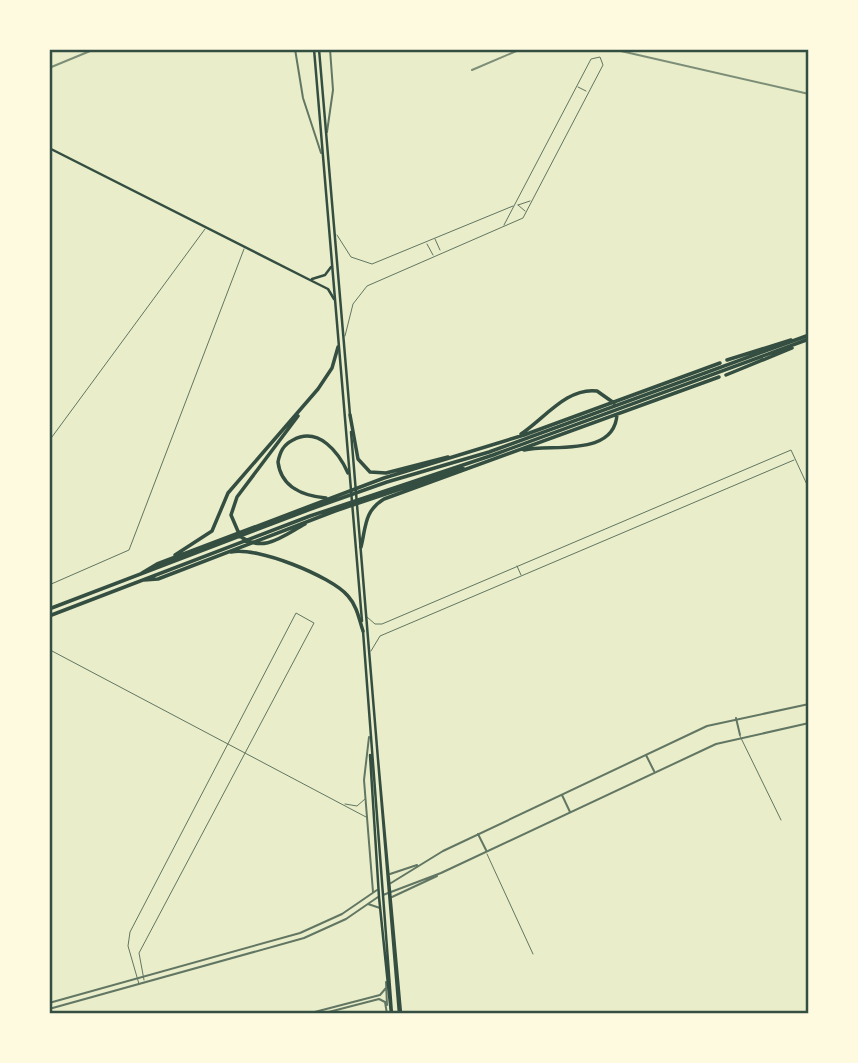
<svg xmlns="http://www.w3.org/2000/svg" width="858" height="1063" viewBox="0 0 858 1063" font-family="'Asap Condensed',sans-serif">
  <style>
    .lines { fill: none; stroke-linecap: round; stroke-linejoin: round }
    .minor { stroke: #617663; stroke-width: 1 }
    .tertiary { stroke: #617663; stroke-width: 2 }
    .secondary { stroke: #344e41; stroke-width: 2.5 }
    .trunk { stroke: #344e41; stroke-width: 2.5 }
    .motorway { stroke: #344e41; stroke-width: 3.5 }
    .rail { stroke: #7c8e77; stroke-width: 2 }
    .neatline { fill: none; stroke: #344e41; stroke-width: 2.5 }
  </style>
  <rect width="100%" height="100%" fill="#e9edc9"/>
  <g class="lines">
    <path class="minor" d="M578,87l8,4
      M518,205l12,-4
      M518,205l7,6
      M337,235l14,22 21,7 141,-58
      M435,239l5,11
      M427,244l6,11
      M345,336l8,-32 14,-18 156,-68 80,-153 -3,-8 -9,2 -87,166
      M49,441l156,-212
      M517,566l4,9
      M49,585l80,-35 115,-301
      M367,617l8,7h7l409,-174 18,39
      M52,651l314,166
      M371,651l9,-15 414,-176
      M740,736l41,84
      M345,804l12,2 8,-7
      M487,854l46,100
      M139,984l-11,-38 2,-14 166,-319 18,10 -175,330 5,27"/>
    <path class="tertiary" d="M295,49l8,49 18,55
      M327,132l6,-42 -3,-41
      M736,718l4,17
      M369,737l-5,43 9,112
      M646,755l8,16
      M562,795l8,17
      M478,834l8,16
      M390,874l27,-9
      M391,883l52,-32 264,-125 102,-22
      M383,895l58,-22 275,-129 93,-21
      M392,897l45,-21
      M368,904l12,4
      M386,982l1,23
      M49,1003l251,-70 42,-19 35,-24
      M49,1009l255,-71 42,-19 32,-22
      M307,1014l73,-19 6,-7
      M321,1014l58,-15 6,3 2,12"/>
    <path class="secondary" d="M49,148l259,131 20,10 6,10
      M312,279l13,-4 6,-8"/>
    <path class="trunk" d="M314,49l48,572
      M319,49l31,366
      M351,432l48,582
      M363,631l29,383
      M370,755l9,142 12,117
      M378,759l23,254"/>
    <path class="motorway" d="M727,360l64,-20
      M726,375l66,-27
      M350,415l8,44 12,13 16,1 62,-16
      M298,416l-61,81 -6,18 9,21c23,18 43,0 65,-12
      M521,434c23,-15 46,-47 76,-43l17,12
      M524,450c29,-6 91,7 93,-36
      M326,498c-23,-2 -45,-11 -48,-36 2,-10 5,-17 15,-22 26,-14 46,13 55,33
      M361,547c5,-20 3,-36 23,-48l335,-122
      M231,552c25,-6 100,24 117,44 9,10 11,23 15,35
      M175,555l37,-24 16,-38 90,-104 14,-21 6,-21
      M142,573l15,-9 227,-86 140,-43 196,-72
      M144,580l14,-1 177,-68 128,-43
      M49,609l259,-99 79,-28 102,-30 320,-117
      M49,616l261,-100 183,-61 316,-116"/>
    <path class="rail" d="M612,49l197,45
      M49,68l46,-19
      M472,70l49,-21"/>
  </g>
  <rect width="858" height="1063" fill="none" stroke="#fefae0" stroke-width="102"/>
  <rect x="51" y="51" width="756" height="961" class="neatline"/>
</svg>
